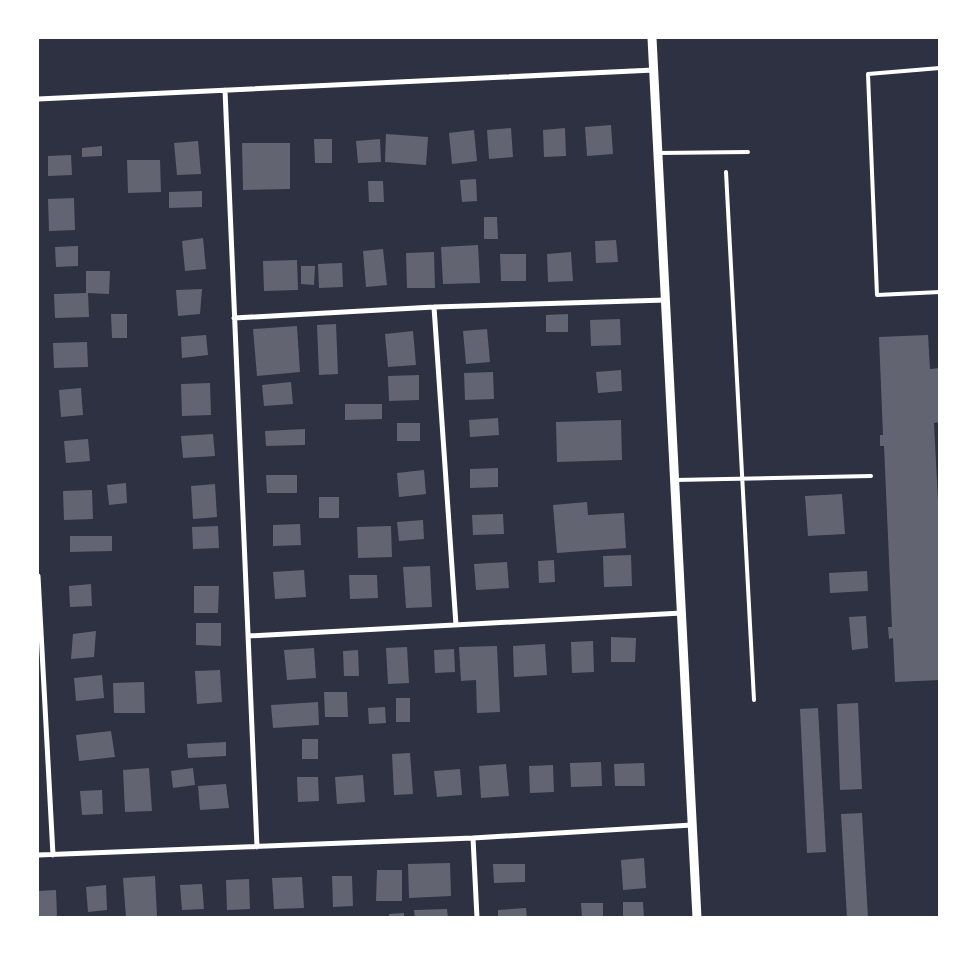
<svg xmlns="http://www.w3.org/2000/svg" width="977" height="955" viewBox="0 0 977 955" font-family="'IBM Plex Serif',serif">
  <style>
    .building { fill: #626471 }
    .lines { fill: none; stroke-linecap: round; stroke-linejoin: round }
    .service { stroke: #fff; stroke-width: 4 }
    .minor { stroke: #fff; stroke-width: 5 }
    .tertiary { stroke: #fff; stroke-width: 9 }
  </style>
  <rect width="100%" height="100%" fill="#2d3142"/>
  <path class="building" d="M611,125l2,29 -26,2 -2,-29z
    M511,128l2,29 -24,2 -2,-29z
    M565,128l1,28 -22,1 -1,-27z
    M474,130l3,31 -25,3 -3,-31z
    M386,134l42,3 -2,28 -41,-3z
    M314,139h18v24h-17z
    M380,139l1,23 -23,1 -2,-22z
    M198,141l3,33 -24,1 -3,-32z
    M242,143h48v46l-47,1z
    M102,146v10l-20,1v-9z
    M71,155l1,20 -24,1v-20z
    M127,160h33l1,32 -33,1z
    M476,179l1,22 -15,1 -2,-22z
    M368,181h15l1,21h-15z
    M202,191v16l-33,1v-16z
    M74,198l1,32 -26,1 -1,-32z
    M484,217h13l1,22h-14z
    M203,238l3,31 -21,2 -3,-30z
    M616,240l2,22 -22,1 -1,-22z
    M478,245l2,38 -37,1 -2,-37z
    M78,246v20l-22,1 -1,-20z
    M383,249l4,36 -21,2 -3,-36z
    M434,252l1,36h-28l-1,-35z
    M571,252l2,29 -25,1 -1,-28z
    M500,254h26v27h-25z
    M297,260l1,30 -34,1 -1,-30z
    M342,263l1,24 -24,1 -1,-24z
    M301,266h14l-1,19 -13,-1z
    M86,271h24l-1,23 -21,-1 1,24 -34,1 -1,-24 32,-1z
    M202,289l-2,25 -22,2 -2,-26z
    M111,314h16v24h-15z
    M568,314v18h-22v-17z
    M620,319l1,26 -30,1 -1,-26z
    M336,324l2,50 -19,1 -2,-50z
    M297,326l3,46 -43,4 -4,-47z
    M487,329l3,33 -24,2 -3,-33z
    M413,331l3,34 -28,2 -3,-33z
    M206,335l2,20 -26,3 -1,-21z
    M928,335l2,34 10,-1v54l-6,1 6,118v139l-45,2 -2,-44 -4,1 -1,-12h4l-8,-181h-4v-11h3l-4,-98z
    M87,342l1,25 -34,1 -1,-25z
    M621,370l1,21 -24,2 -2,-21z
    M493,372l1,27 -29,1 -1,-27z
    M419,375v25l-30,1 -1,-25z
    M291,382l2,22 -29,2 -2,-21z
    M210,383l1,32 -29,1 -1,-32z
    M81,388l2,27 -22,2 -2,-27z
    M345,404h37v15l-37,1z
    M498,418l1,17 -29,2 -1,-17z
    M621,420l1,40 -65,2 -1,-40z
    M397,423h23v18h-23z
    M305,429v16l-39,1 -1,-15z
    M213,434l2,22 -32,2 -2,-22z
    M88,439l2,22 -24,2 -2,-22z
    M498,468v19l-28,1v-19z
    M424,470l2,24 -27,3 -2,-24z
    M266,475h31v18h-30z
    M126,483l1,20 -18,2 -2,-20z
    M215,484l2,33 -24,2 -2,-33z
    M92,490l1,29 -29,1 -1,-29z
    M842,494l3,40 -37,2 -3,-40z
    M319,497h20v21h-20z
    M587,502l1,13 36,-2 2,35 -69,5 -4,-48z
    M503,514l1,20 -31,1 -1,-20z
    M423,520l1,19 -25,2 -2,-19z
    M300,524l1,21 -28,1v-21z
    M218,526l1,22 -26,1 -1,-22z
    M391,526l1,31 -34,1 -1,-31z
    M70,536h42v15l-42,1z
    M631,555l1,31 -28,1 -1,-31z
    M554,560l1,22 -16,1 -1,-22z
    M507,562l2,26 -33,2 -2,-26z
    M430,566l2,41 -26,1 -3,-41z
    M304,570l2,27 -31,2 -2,-27z
    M867,571l1,20 -38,2 -1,-20z
    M349,575h28l1,23 -28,1z
    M91,584l1,22 -22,1 -1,-21z
    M194,586h25l-1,27h-24z
    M866,616l2,32 -16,2 -3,-33z
    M196,623h25v23l-25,-1z
    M96,631l-2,26 -23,2 2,-25z
    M611,637l25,1 -1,24h-24z
    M593,641l1,31 -22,1 -1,-31z
    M545,644l2,31 -33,2 -1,-31z
    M497,646l3,66 -23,1 -1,-33 -15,1 -2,-34z
    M407,647l2,36 -21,1 -2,-36z
    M314,648l2,30 -29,2 -3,-30z
    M454,649l1,23 -20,1 -1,-23z
    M358,650l1,26h-15l-1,-25z
    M220,670l2,32 -25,2 -2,-33z
    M102,675l2,23 -28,3 -2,-23z
    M144,682l1,31h-31l-1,-30z
    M324,692h23l1,25h-23z
    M396,698h14v24h-14z
    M318,702l1,23 -46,3 -2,-23z
    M858,703l4,86 -22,1 -3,-86z
    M385,707l1,16 -17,1 -1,-16z
    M818,708l8,144 -19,1 -7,-144z
    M111,731l4,26 -36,4 -3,-26z
    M302,739h16v20h-16z
    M226,742v14l-38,2 -1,-14z
    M410,753l3,41 -19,1 -2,-41z
    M601,762l1,24 -31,1 -1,-24z
    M644,763l1,23h-30l-1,-22z
    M506,764l3,32 -28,2 -2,-32z
    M553,765l1,27 -24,1 -1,-27z
    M149,768l3,43 -27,1 -2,-42z
    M193,768l2,17 -22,3 -2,-17z
    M460,769l2,26 -25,2 -3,-26z
    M363,775l2,27 -28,2 -2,-27z
    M297,777h21l1,24 -21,1z
    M226,784l3,24 -29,2 -2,-24z
    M102,790l1,24 -21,1 -2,-24z
    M862,813l6,105h-21l-6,-104z
    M644,858l2,30 -23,2 -2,-30z
    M450,863l1,33 -42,2 -1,-34z
    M493,864h32v18l-31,1z
    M377,870h25v31h-26z
    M155,876l2,40 -31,2 -3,-40z
    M332,876h20l1,30 -20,1z
    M302,877l2,31 -30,1 -2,-31z
    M249,879l1,30 -23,1 -1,-30z
    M202,884l2,25 -22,1 -2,-25z
    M106,885l1,25 -19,2 -2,-25z
    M56,890l1,27h-19v-26z
    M623,902h20l1,16h-21z
    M581,903h22v15h-21z
    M526,908l1,10h-29v-8z
    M447,909l1,9h-33l-1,-8z
    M404,913v5h-15v-4z"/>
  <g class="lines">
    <path class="service" d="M940,68l-72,6 9,221 63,-3
      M658,153l90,-1
      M726,172l28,528
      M675,480l196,-4"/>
    <path class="minor" d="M225,90l32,757
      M38,99l616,-29
      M434,307l22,318
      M234,318l200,-11 232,-7
      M38,576l15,279
      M248,636l434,-23
      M473,838l4,80
      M38,855l435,-17 219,-13"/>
    <path class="tertiary" d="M652,38l45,880"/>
  </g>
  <rect width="977" height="955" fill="none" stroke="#ffffff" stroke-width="78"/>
</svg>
